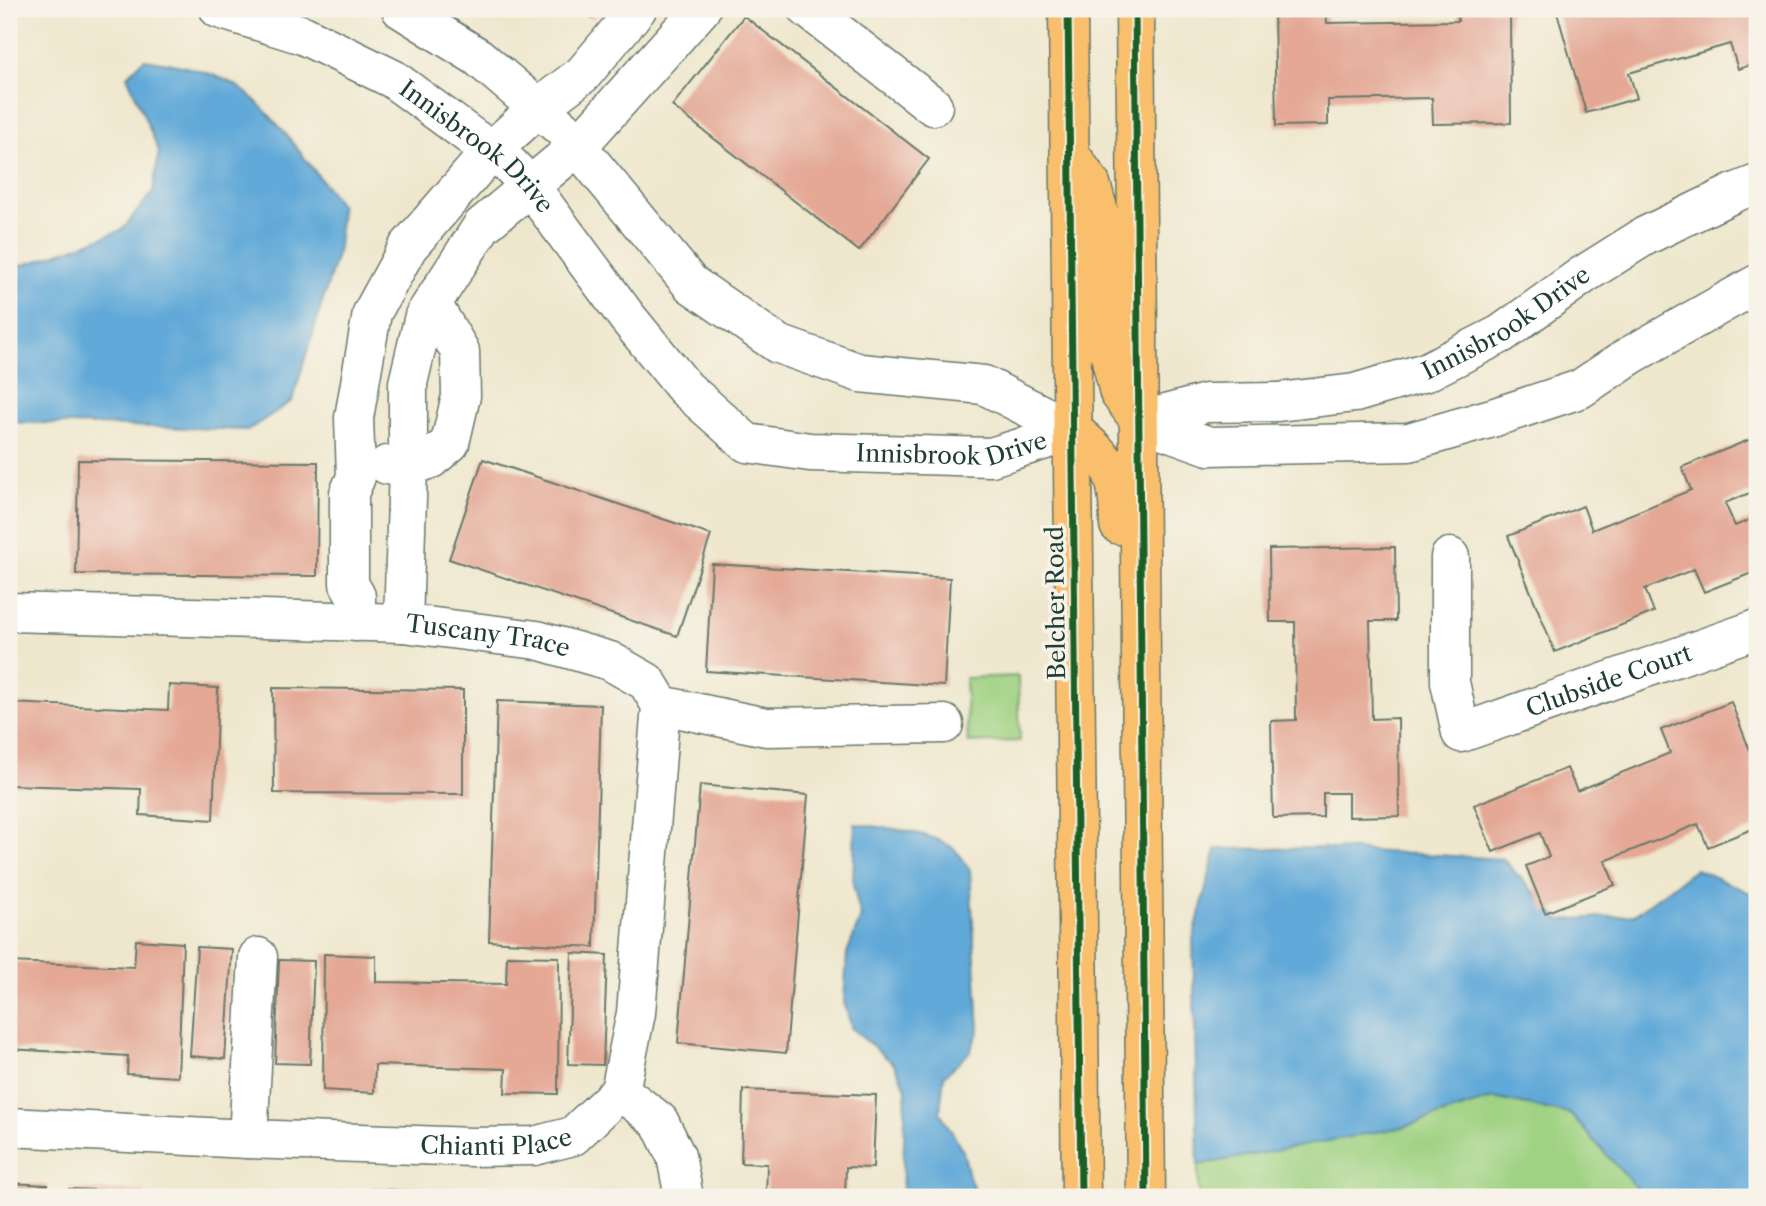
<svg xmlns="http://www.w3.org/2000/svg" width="1766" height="1206" viewBox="0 0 1766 1206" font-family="'Libre Caslon Text',serif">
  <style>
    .green { fill: #9fd282; stroke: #5f885b; stroke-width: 2 }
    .water { fill: #61a9d8; stroke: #407386; stroke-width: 2 }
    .building { fill: #e4a895 }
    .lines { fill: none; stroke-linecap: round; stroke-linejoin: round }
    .minor-casing { stroke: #68786a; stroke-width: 41 }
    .major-casing { stroke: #68786a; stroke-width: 41 }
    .minor { stroke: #fff; stroke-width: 38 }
    .major { stroke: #f9bf6d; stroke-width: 38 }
    .cycleway-casing { stroke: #f7f3e8; stroke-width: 11 }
    .cycleway { stroke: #1b5e20; stroke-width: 7 }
    .labels { text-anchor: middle; stroke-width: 7; stroke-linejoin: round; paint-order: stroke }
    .street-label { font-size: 24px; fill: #1f3d34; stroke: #f7f3e8 }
  </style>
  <rect width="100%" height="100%" fill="#f7f3e8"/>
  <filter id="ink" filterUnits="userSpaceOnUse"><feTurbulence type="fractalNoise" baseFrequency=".0143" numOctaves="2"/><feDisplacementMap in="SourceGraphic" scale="14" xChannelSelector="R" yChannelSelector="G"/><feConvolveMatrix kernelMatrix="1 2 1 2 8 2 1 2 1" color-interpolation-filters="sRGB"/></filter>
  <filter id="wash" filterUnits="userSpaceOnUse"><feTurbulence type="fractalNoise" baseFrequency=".00686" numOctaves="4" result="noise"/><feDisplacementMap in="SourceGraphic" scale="28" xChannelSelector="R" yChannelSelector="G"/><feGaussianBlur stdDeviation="1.57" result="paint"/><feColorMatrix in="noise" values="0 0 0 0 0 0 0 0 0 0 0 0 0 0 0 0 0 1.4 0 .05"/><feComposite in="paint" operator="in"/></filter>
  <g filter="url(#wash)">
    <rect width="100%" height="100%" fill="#efe7cd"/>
    <path class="green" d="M1018,676l2,65 -52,2 -3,-65z
      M1494,1098l76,16 72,80v3h-443l-1,-32 36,-9 169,-29z"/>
    <path class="water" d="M144,59c28,4 57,10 84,22 37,17 86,91 113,125l-3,45 -46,150 -44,29 -239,-8v-154l28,-7 85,-31 31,-38 6,-41 -32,-75z
      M855,824c29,4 67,6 93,21 10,5 16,16 22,25l9,160 -9,22 -26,24 -4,36 23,39 7,29 8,17h-76l4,-109 -12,-24 -42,-35 -8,-27 3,-49 14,-36 -8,-32z
      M1319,848l184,11 57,61 74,-5 62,-46 61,27v301h-115v-3l-72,-80 -76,-16 -91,29 -205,38 -5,-226 23,-90z"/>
    <g id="blocks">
      <path class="building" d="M578,9h21l-7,9z
        M1274,9h52l1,14 131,-2 -1,-12h53l1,114 -78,1 -1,-26 -104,2v25l-52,1z
        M1556,9h201v54l-19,6 -8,-25 -101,29 8,25 -51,15z
        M744,16l185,143 -70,92 -187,-145z
        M1756,437l1,53 -32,13 10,23 22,-9v54l-53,21 -10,-23 -49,20 9,23 -99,40 -47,-116 75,-30 9,24 99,-40 -9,-23z
        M483,459l228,76 -34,101 -228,-77z
        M78,460l240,2 -1,114 -241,-2z
        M1395,547l1,74h-26l2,98 26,-1 1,98 -51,1v-24h-25v24l-50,1 -2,-97 25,-1 -1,-98h-25l-1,-73z
        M712,564l238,14 -6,108 -238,-15z
        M169,685l49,3 -5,132 -73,-5 1,-26 -132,-4v-82l159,7z
        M273,688l190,2v104l-189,-1z
        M497,701l104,4 -7,242 -105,-6z
        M1731,702l26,67v58l-49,20 -10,-23 -93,37 10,24 -70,28 -19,-47 23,-9 -9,-24 -47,19 -19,-47 93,-37 10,23 93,-38 -9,-23z
        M700,785l108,10 -22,258 -108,-10z
        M136,940l47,3 -5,134 -51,-3 1,-18 -119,-7v-87l125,5z
        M197,947l35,2 -7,110 -35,-3z
        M572,953l35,2 -4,110 -35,-1z
        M324,954l52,2v26l130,2 1,-28 52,1 -1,137 -53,-1 1,-24 -131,-4 -1,28 -51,-3z
        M279,960l35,1 -4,103 -35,-1z
        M743,1090l133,5 -3,73 -27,-1 -1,30h-79l1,-33 -26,-1z
        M9,1183l39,2v12h-39z
        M69,1189l75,3v5h-76z
        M372,1189l165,6v2h-165z"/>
    </g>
  </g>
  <g filter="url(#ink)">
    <use href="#blocks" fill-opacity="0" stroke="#68786a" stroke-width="2"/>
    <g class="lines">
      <defs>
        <g id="minor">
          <path id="s1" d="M219,9l84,26 90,44 117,86 20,21 97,131 58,71 62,55 63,9 181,5 83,-26"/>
          <path d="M401,9l77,48 86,73 127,154 87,60 82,29 124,12 90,46"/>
          <path d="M808,9l125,97"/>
          <path id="s2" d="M1139,421l67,-18 72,-1 77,-9 71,-21 75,-38 82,-59 62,-39 89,-43 23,-9"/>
          <path d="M1139,421l70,25 200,-4 83,-24 88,-29 51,-34 126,-71"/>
          <path d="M387,465l21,2 23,-8 19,-16 11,-47 -1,-45 -28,-47"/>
          <path id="s3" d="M1450,557v125l11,51 296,-104"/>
          <path id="s4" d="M9,612l394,11 134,17 73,21 37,21 14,23 105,22 178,-3"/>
          <path d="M356,622v-26l-7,-12v-91l7,-16 -2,-59 18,-105 36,-66 83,-96 47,-43 45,-34 54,-65"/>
          <path d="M403,623l5,-156v-84l16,-67 58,-90 95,-79 124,-138"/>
          <path d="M620,1091l39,30 17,35 8,41"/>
          <path id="s5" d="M9,1127l239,12 224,8 62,-1 39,-10 47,-45 16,-78 25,-308"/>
          <path d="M248,1139l10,-182"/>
        </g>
        <path id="major" d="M1068,9l13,1188
          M1135,9l11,1188
          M1073,158l18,26 10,35 4,116 14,58 15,20
          M1074,431c39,34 44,41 45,94"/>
      </defs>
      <use href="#minor" class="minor-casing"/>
      <use href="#major" class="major-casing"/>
      <use href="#minor" class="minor"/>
      <use href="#major" class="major"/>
      <defs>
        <path id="cycleway" d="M1068,9l13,1188
          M1135,9l11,1188"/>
      </defs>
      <use href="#cycleway" class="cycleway-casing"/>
      <use href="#cycleway" class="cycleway"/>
    </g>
  </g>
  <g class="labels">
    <g class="street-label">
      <text dy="8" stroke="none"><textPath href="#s1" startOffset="296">Innisbrook Drive</textPath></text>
      <text dy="8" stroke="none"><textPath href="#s2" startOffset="387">Innisbrook Drive</textPath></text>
      <text dy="8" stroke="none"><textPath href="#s1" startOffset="906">Innisbrook Drive</textPath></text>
      <text transform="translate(1056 603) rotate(-91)" y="8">Belcher Road</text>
      <text dy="8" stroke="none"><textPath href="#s4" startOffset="480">Tuscany Trace</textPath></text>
      <text dy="8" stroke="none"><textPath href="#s3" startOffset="334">Clubside Court</textPath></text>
      <text dy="8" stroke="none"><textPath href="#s5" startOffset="488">Chianti Place</textPath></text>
    </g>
  </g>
  <rect width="1766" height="1206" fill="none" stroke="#f7f3e8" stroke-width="35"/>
</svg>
